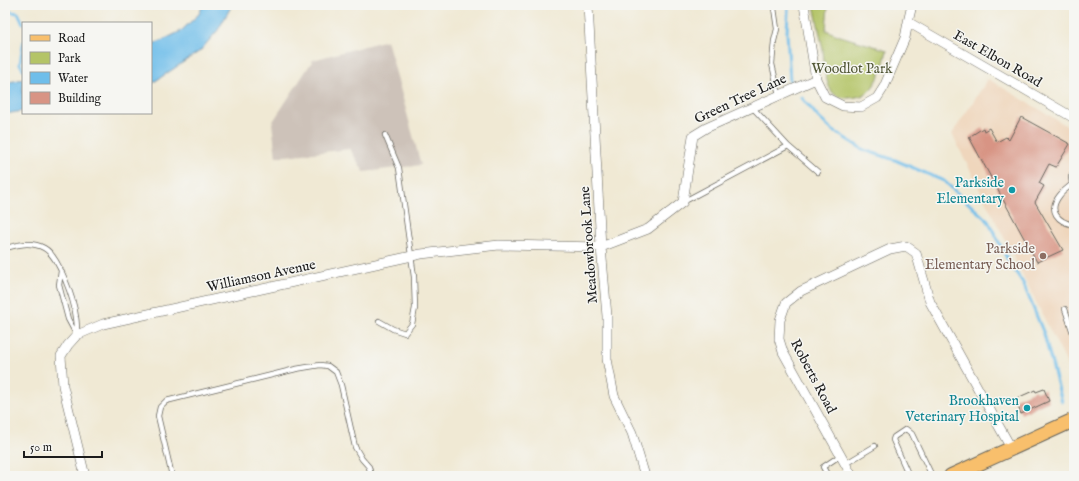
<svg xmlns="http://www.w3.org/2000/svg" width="1079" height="481" viewBox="0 0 1079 481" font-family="'IM FELL English',serif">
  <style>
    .built { fill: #efd6bc }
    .industrial { fill: #cdc2b9 }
    .green { fill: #b4c467; stroke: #687042 }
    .water { fill: #6fbeea; stroke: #466d83 }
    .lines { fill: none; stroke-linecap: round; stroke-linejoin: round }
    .stream { stroke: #6fbeea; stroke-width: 3 }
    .building { fill: #d89484 }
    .service-casing { stroke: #66645c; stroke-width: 6 }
    .minor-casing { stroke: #66645c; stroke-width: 10 }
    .primary-casing { stroke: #66645c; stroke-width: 16 }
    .service { stroke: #fff; stroke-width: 4.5 }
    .minor { stroke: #fff; stroke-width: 9 }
    .primary { stroke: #f8bf6c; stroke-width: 14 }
    .culture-dot { fill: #0f9aa8; stroke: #f6f6f2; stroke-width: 1.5 }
    .education-dot { fill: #8d6e63; stroke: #f6f6f2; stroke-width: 1.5 }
    .labels { text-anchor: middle; stroke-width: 3; stroke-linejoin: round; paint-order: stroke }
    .street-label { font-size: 14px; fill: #1c1c1c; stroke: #f6f6f2 }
    .park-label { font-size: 14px; fill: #515736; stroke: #f6f6f2 }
    .culture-label { font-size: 14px; fill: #0d838f; stroke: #f6f6f2; text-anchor: end }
    .education-label { font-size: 14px; fill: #785e54; stroke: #f6f6f2; text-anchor: end }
  </style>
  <rect width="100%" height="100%" fill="#f6f6f2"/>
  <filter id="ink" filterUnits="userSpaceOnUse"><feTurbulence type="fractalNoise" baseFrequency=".025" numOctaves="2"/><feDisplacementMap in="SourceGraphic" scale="8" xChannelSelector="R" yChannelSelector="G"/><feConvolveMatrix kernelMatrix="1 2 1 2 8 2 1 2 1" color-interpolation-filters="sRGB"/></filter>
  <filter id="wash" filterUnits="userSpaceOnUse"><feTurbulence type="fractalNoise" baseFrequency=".012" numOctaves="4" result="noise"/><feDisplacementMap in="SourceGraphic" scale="16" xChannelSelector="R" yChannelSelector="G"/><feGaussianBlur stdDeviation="0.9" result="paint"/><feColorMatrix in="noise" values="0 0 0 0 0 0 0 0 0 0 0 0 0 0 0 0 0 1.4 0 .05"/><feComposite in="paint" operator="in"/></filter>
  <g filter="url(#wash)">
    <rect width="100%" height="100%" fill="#f0e9d4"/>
    <path class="built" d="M988,79l86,51v248l-122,-244z"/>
    <path class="industrial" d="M387,40l34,125 -57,7 -14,-23 -74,8 -4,-34 41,-63z"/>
    <path class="green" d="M814,5h14l-2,25 14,6 47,14c-3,15 -10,40 -26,46 -8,2 -20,4 -27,-2 -9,-7 -10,-33 -11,-44 -3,-15 -6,-30 -9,-45z"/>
    <path class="water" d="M203,5h29l-14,25 -18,21 -49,33v-40l8,-2 22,-11 18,-17z
      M23,79v32l-18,3v-31z"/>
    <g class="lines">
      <path class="stream" d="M786,5l2,4 -1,24 3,48
        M5,11l13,2 5,10
        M23,42l-3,22 3,5
        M802,98l17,20 13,12 32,20 31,10 49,21 44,40 21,41 14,21 21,51 18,68"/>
    </g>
    <g id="blocks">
      <path class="building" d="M1021,117l49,27 -14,23 -7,-3 -10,19 5,3 -9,16 28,48 -26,12 -68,-125 14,-9 1,3 5,-3 8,14 9,-5 3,3z
        M1044,389l5,12 -28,13 -6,-15 20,-9 1,2z"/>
    </g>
  </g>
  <g filter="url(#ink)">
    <use href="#blocks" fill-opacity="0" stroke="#66645c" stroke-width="1"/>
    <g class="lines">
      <defs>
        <path id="service" d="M709,5v1l3,-1
          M772,5l2,3 3,21 -3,12 -2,23 7,31
          M788,146l30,26
          M1074,170l-3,7 1,7 2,1
          M1072,184c-4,4 -9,7 -12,11 -13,16 -2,27 14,30
          M683,202l105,-56 -36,-39
          M5,248c14,-3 25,-7 39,0 15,8 30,52 32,69 1,6 1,12 1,18
          M61,271l-2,14 9,34 8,15
          M1065,309l9,27
          M379,321l14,8 12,4 7,-9 3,-16 -1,-31 -15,-109 -14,-33
          M845,464l30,-18
          M172,476l-14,-60 2,-9 6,-6 130,-32 24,-4 8,1 8,6 5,13 14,62 7,12 7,8 2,9
          M828,476l-5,-9 18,-12
          M909,476l-16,-36 1,-3 12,-8 6,5 20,42"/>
        <path id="minor" d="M588,5l13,242 6,69v43l7,37 18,37 13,43
          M804,5l12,74 9,18 18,9 18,1 16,-9 7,-11 21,-49 3,-16 4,-17
          M908,22l166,96
          M85,476l-22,-90 -2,-30 7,-11 9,-10 26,-11 318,-70 78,-9 102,2 47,-18 35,-27 10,-66 13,-8 110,-49
          M852,476l-69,-124 -4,-13 1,-19 6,-17 15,-12 89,-42 16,-3 10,7 14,49 81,146"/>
        <path id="primary" d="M951,476l123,-56"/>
      </defs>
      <use href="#service" class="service-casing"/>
      <use href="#minor" class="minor-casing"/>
      <use href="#primary" class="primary-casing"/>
      <use href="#service" class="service"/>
      <use href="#minor" class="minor"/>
      <use href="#primary" class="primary"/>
    </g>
  </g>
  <g class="culture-dot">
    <circle cx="1012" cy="190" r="4"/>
    <circle cx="1027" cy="408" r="4"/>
  </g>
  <circle class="education-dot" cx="1043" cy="256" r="4"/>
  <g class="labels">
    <g class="street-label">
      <text transform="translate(998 58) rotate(30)" y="5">East Elbon Road</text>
      <text transform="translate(740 98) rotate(-25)" y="5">Green Tree Lane</text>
      <text transform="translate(588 245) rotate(-94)" y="5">Meadowbrook Lane</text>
      <text transform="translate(261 275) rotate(-12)" y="5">Williamson Avenue</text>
      <text transform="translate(814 376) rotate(62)" y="5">Roberts Road</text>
    </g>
    <g class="park-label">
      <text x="852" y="73">Woodlot Park</text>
    </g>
    <g class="culture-label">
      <text x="1004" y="187">Parkside<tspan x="1004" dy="16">Elementary</tspan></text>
      <text x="1019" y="405">Brookhaven<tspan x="1019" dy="16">Veterinary Hospital</tspan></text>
    </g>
    <g class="education-label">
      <text x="1035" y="253">Parkside<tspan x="1035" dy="16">Elementary School</tspan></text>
    </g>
  </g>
  <rect width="1079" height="481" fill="none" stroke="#f6f6f2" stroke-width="20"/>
  <rect x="22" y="22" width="130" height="92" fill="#f6f6f2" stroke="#9f9f9c"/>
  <rect x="30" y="35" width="20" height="6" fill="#f8bf6c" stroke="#9f9f9c"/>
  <text x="58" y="42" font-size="12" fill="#1c1c1c">Road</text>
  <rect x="30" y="52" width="20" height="12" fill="#b4c467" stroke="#9f9f9c"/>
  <text x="58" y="62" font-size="12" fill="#1c1c1c">Park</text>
  <rect x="30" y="72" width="20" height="12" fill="#6fbeea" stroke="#9f9f9c"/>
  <text x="58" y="82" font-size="12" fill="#1c1c1c">Water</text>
  <rect x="30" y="92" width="20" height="12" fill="#d89484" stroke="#9f9f9c"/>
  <text x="58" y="102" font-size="12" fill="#1c1c1c">Building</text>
  <path d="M24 451v6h78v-6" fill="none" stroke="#1c1c1c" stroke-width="2"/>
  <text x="30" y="451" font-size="12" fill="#1c1c1c" stroke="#f6f6f2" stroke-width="3" paint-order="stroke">50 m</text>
</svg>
